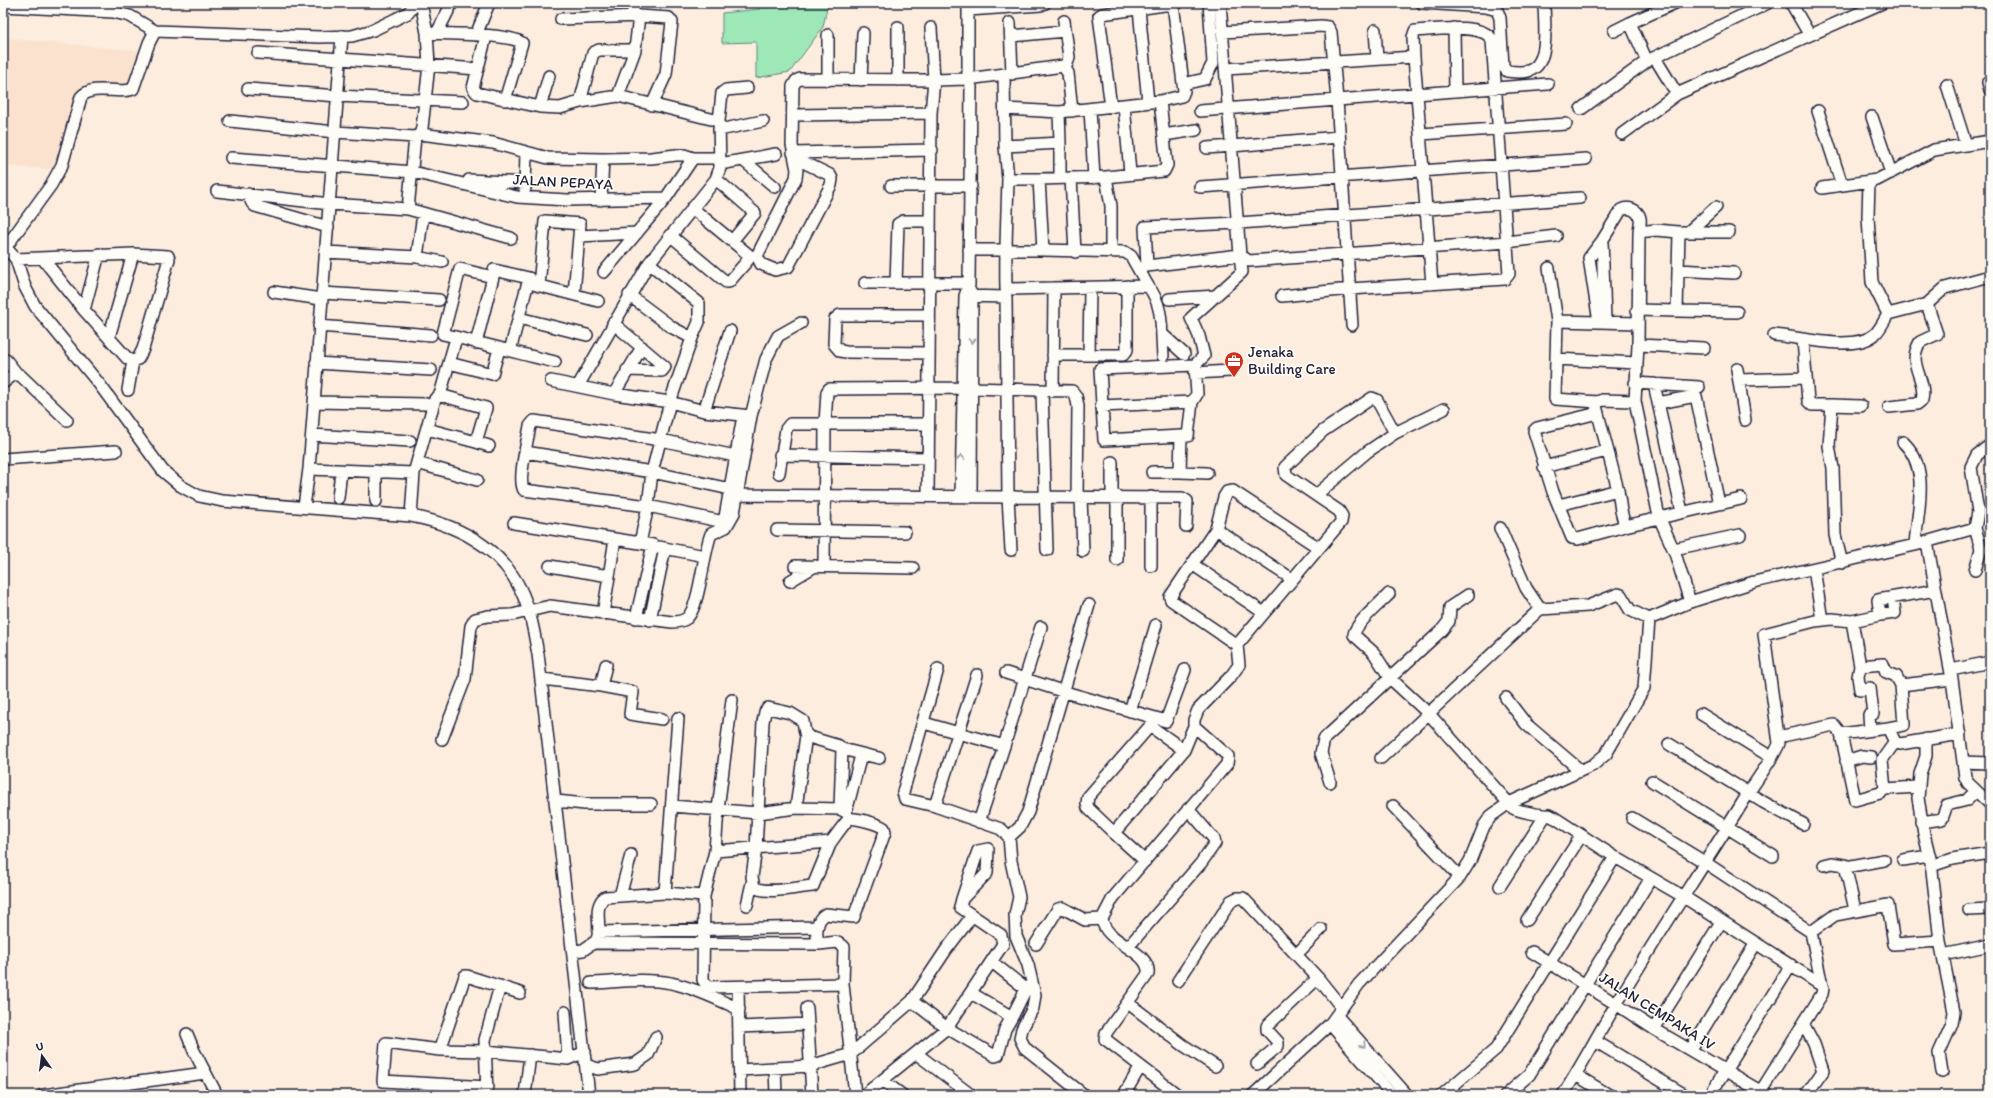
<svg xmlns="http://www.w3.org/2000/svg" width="1993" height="1098" viewBox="0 0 1993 1098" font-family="Itim,sans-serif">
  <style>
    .built { fill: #fbe2ce }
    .green { fill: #9ee8b8; stroke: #60857a }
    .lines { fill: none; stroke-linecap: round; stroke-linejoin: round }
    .minor-casing { stroke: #22223b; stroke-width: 14 }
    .minor { stroke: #fdfcf7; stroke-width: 11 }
    .oneway { stroke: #9a9aa2 }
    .labels { text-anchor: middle; stroke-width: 3.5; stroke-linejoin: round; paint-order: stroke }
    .street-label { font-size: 15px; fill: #22223b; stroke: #fdfcf7 }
    .poi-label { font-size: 15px; fill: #22223b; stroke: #fdfcf7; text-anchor: start }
  </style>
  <rect width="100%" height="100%" fill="#fceddf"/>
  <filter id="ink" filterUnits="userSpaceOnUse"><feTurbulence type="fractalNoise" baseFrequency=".025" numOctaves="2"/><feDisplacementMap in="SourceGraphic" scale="8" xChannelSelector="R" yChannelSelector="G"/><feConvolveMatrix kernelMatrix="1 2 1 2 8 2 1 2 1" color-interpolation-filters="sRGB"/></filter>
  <g filter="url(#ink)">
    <path class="built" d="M3,38l138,13 -9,37 -49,5 -19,77 -61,-4z"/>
    <path class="green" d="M760,3h68l-5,24 -33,45 -34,6v-36l-34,1v-30l38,-4z"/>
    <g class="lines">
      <defs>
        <path id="minor" d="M421,3l6,30
          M1220,3l20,252 9,6 258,-19 49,-6
          M1422,3l64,4 11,3 3,8 3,48 4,5c7,1 15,2 21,0 23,-6 16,-49 16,-68
          M1791,3l18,31
          M3,6l110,6 17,4 25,15 165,6 32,-1 21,-6 35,-17 8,-10
          M1139,9l9,93
          M968,10l73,-5 4,-2
          M639,16l30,2 3,4 -6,52 -14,31
          M633,17v-14
          M561,19l78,-3 -4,34 -17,46
          M1010,23l2,51
          M1454,28l1,63
          M1375,30l2,29
          M1614,31l16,-8
          M1223,32l98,-6 7,1 3,5 6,68 211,-16
          M437,33l15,-30
          M476,35l13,-32
          M828,35v45
          M486,36l-13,52 4,5 63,14 20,1 20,-6 38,-6 101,25 1,47 -4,11 -67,84 -71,123
          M1011,36l54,-5
          M258,53l220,16
          M1655,58l22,36
          M1647,61l-17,-38 45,-20
          M1063,66l5,7 4,38
          M1226,69l188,-12 18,227
          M1004,74l1,72
          M861,80l2,-47
          M898,80v-53
          M1990,80l-2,2 2,8
          M1183,84l22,-5 8,-16 -4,-60
          M1947,85l19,60
          M248,89l90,7 125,6
          M580,102l13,-49 6,-3h36
          M1124,105l6,68
          M540,107l9,-31
          M1111,107l-12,-91 3,-2 76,-11
          M1005,109l54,3
          M1090,109l4,69
          M1581,109l66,-48 121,-58
          M1200,111l137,-11 15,225
          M1818,111l24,74
          M794,115l137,-2
          M1872,117l19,56
          M230,121l105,11 80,5
          M719,121l3,-28 4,-3 21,-2
          M719,130l44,-9
          M420,134l73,9 55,15 55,1 48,-1 25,-3h8l9,3 -27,40 -62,74
          M1421,134l145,-10
          M1622,134l55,-40 205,-91
          M1164,135l32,-5
          M1207,148l132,-11
          M793,153l139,-3
          M231,158l182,14 104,25 50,3 99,-2
          M693,158h27
          M795,158l35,17 2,4 -1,6 -43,82 -13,3 -14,-6 -4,-8 39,-78 1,-8 -5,-25 1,-59 3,-5 4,-2 134,1 34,-1 95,-13 4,-2 2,-7 -5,-36
          M744,161l31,26
          M720,164l56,-10
          M1106,177l5,29v45
          M1060,178v-35
          M1071,178l4,74
          M716,179l39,34 -23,28
          M1008,179l-3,-33 55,-3 -1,-31 101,-11 22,-5 2,-5 -11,-87
          M1039,179l67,-2 58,-6 3,-6 -7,-64
          M469,180l56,3
          M1869,181l-1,36 4,65 16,32
          M891,186h80
          M1200,187l386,-28
          M1822,188l55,-8 57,-30 56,-9
          M525,189l1,-37
          M217,191l113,13 78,5 7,-72 5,-3 2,-6 7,-63 -2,-32c19,1 82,0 95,10l-17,57
          M248,194l4,9 3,3 73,21
          M601,200l2,-41
          M408,209l103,29
          M1639,232l17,-2 23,2
          M1688,232l28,-25
          M670,235l56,47h3l19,-22 1,-5 -57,-47
          M579,236l58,-3
          M1602,241l2,49h-10l-5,-32 13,-17 19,-31c8,-4 17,0 19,8 1,5 -1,10 -1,14l-1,113 -3,56 -33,-1 -4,2 -2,4 22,84 3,21 4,15 116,-27
          M6,248l10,11 9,28 10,19 65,79 63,86 18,15 18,10 23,5 189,15c54,10 101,38 117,93 5,14 7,30 10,45l51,441
          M969,250h74l-4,-71h-31c-1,37 -3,73 -2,110l48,-1
          M1043,250l82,2 6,4 17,30
          M3,251l48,-66 11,-20 19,-68c12,-14 37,-2 52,-8l16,-46 6,-12
          M326,252l91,5 25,5
          M417,257l6,-43
          M16,259l117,-5 35,2 1,3 -26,90 -5,10 -5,2 -6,-3 -43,-48 -41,-51
          M1549,268l8,53 -2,78 43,3
          M1678,270l56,3
          M493,277l1,-7 35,8 -19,73
          M865,283h104
          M896,283l2,-59 5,-3h27
          M533,284l65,17
          M539,286l6,-65 35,3 -6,70
          M1090,288l-1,67h34l4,-5v-64
          M1594,290l5,32
          M1604,290l1,32
          M970,291l2,5 -1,200
          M274,292l47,7
          M322,293l117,7
          M629,295l44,33 19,10 7,-16v-19l-50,-40
          M965,296l41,1 2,200 174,1 5,3 -1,25
          M1282,296l68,-7 155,-10 4,-5 -17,-234c-9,-18 -60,-10 -77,-9l-2,6 1,20
          M1169,299l47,-3
          M84,310l15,-56
          M1637,310l40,1 2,-79h50
          M1677,311l60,1
          M519,318l68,17
          M1557,321l81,2
          M613,323l52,44 -3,4 -35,-1
          M319,326l112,9
          M1162,334l22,20
          M1774,335c26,2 79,17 100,0 6,-5 10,-14 14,-21l39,-10 18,-16 45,-12
          M109,337l24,-83
          M1803,340l5,61 4,4h20l-3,41 4,22 2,67 7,28
          M476,343l17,-66 -33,-8 -17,65c37,9 74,19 112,28
          M1638,345l66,3
          M929,353l-83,-1 -6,-1 -6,-7 1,-25 5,-4h89
          M1053,355h36
          M1556,359l81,4
          M6,360l11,14
          M316,363l115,7
          M449,363l43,11 7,-25
          M1737,369l8,51
          M1195,373l35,-2
          M1739,380l67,-2
          M551,381l63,13 56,8 34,9 47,5
          M3,383l10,-8h7l47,45
          M1635,383l64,4
          M1654,384l28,128
          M128,390l5,-29
          M1042,391l5,159
          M1053,391l1,-103 94,-2c16,20 13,44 15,70
          M614,394l28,-47
          M1635,401l24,116 16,36 15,49
          M314,402l112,2
          M1658,403l38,-7 23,108
          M1832,405l29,1
          M1101,406l91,-4
          M1889,407l28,-3 5,-4c5,-22 -16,-35 -2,-58l17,-8 -10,-30
          M704,411l26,-80
          M1598,413l-61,15 -3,3 19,61 19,46 6,1 47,-13
          M427,429l49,13 10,-34 -46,-13
          M312,435l98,6
          M1181,436l-77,4 -4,-71 95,-4
          M476,442l13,4
          M1903,442c28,26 14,70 12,103
          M525,452l127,20 78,17
          M780,455l148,3
          M3,459l113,-8
          M417,463l60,17
          M1544,467l63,-16
          M309,469l105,4 -3,43
          M1152,472h28l1,-36h7l4,-34 5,-8 -2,-29 9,-9 -5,-20 -8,-18 51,-46 -2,-17 -93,11 -2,-39 94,-4 341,-25
          M1180,472l27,1
          M414,473l21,-74 5,-4 16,-57
          M779,473l7,-44 4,-5h138
          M737,495l271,2 3,53
          M1316,495l51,-43 28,-19
          M928,496l3,-383 3,-33 -3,-52
          M961,496l4,-200 4,-11 2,-198 -3,-8v-76
          M1112,496v-34
          M1081,497l2,54
          M1151,497v69
          M338,498l3,-27
          M376,501v-30
          M1559,505l59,-15
          M304,507l5,-38 33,-433
          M724,522l-76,-16 -124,-16c-7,-9 4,-52 6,-64l4,-5 127,19 74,16
          M514,523l126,20
          M723,528l20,-112
          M1500,528l26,60 14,21 48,-3 30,-12 3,1 9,15 19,9
          M1216,529l8,-32 3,-5 6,-1 86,57
          M777,530l128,2
          M1927,542l25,137 13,98 3,6 22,21
          M659,547l46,9
          M1674,549l66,-14
          M1117,560v-64
          M1192,564l72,49
          M824,565l1,-142 2,-31 2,-3 142,-1 101,3 4,5 2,10 -1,91
          M550,566l59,10
          M795,566l118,2
          M1814,569l8,51
          M1975,570l6,-21 -6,-21 3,-16 -7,-45 6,-12 13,-10
          M790,581l25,-15
          M1389,594c-8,9 -34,29 -35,41l20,18 16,25 39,36 84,94c5,3 30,8 36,7l6,3 60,39 69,40 137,88 2,3 -1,6 -61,97
          M603,614l12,-75
          M1880,615l15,-2 -2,-15
          M636,618l17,-73 -13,-2 8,-37 4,-34 18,-70 22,-64
          M650,620l15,-72
          M1852,621l8,45 -2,11 2,13 10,-2 3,26 -4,1 1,15
          M1237,645l-66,-45 -1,-3 46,-68 76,50
          M1860,666l23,-2 3,8 10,4 5,9
          M938,669l-35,123 2,7 30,7 66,23 8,8 2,24 8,36 -4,18 1,21 12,29 7,30 -2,13 -11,21 -2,9 5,10 59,47
          M1951,670l39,-8
          M1006,673l59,19 101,29 19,-51
          M542,679l59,7 5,-21
          M601,686l32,6 -3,22 32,5
          M1506,698l20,26 54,46
          M1130,711l26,-86
          M1701,714l70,43
          M678,718l-13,175 39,3 -1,84 5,7 135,-3
          M924,723l80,23 -25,76
          M1888,728l16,-3 -3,-40 51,-6
          M1841,734l14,66 25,-7 5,-4 -3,-29 13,-18
          M1778,737l56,-12 7,9 47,-6 7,14 5,2 60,-10
          M442,739l23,-60 6,-53 4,-7 13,-3 24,-1 38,-9 122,16c4,0 11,-1 15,-4 13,-12 16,-65 24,-84l15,-7 8,-14 17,-97 15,-57 12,-23 23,-13
          M1669,744l94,58 40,22
          M1004,746l37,-119
          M842,749l24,6
          M1184,750l-34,-24 -62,71 -1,6 1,5 26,25 70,-83 10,-24v-6l4,-10 33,-34 8,-11 -2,-20 104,-123 1,-6 -3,-5 -53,-36 -1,-8 38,-36 49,-33 5,2 18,33 49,-24
          M1381,758l159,-149
          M1846,761l16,-5 9,1
          M1963,762l27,1
          M1652,781l121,75
          M1330,782l-9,-29 3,-14 118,-109 7,-9 1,-14 18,-12
          M1885,789l33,-2
          M556,801l29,3h66
          M672,806l86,7 38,-5 44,1 6,3
          M935,806l42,-131
          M1393,806l67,71
          M796,808l10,-73
          M846,812l14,-53 6,-4 13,3
          M1632,818l74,45 105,69
          M1921,822l21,-3 5,-14 20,-5 9,-9
          M1114,833l31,28
          M1009,837l11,-10 8,-15 61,-207
          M831,842l-18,44c-14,1 -47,9 -59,1l-2,-10 4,-29 7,-126 2,-10 3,-4 22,5 13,8 2,12 4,4 30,9 3,3 -2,60
          M715,851l116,-9c3,-4 15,-21 18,-23 6,-2 29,5 35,9l1,4 -31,85 -28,-3c-10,5 -11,21 -7,30
          M1903,860l26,-4
          M1824,865l8,-2 13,2 10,45
          M1931,866l21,-7 38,-6
          M1846,867l38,-7
          M1500,886l45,-70
          M620,896l11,-41
          M704,896l11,-45 3,-42 14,-109
          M747,905l5,-22
          M1969,910l21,-1
          M1527,920l54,-84
          M598,932l219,-5
          M1940,941l14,71 -2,12 -13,29 3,19
          M595,943l224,1 19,-2 6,5 -1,37 12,111
          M1036,944l22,-35 5,-1 22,12 17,-1
          M1128,947l73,-84 14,-20 -1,-4 -26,-30
          M574,951l9,-1 13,-9c8,-13 -5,-33 9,-44l60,-4
          M1532,952l84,52 38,25 113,66
          M1296,955l25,-26
          M1943,955l47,-10
          M1178,981l53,-80 6,-3h6l75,80 24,30
          M591,983c26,-1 54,-5 80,0 23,5 46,16 68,26
          M1822,986l-11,-54 24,-17 53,-10 6,39 46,-3 -9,-79 -7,-28 -6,-36 2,-24 6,-18v-17
          M738,987l2,108
          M971,993l41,24 14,-28 -34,-27
          M912,1001l35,27 48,28 3,-1 7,-26 7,-12
          M1128,1003l55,42 32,21
          M807,1008l5,87
          M565,1012l3,47
          M1337,1016l70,79
          M1330,1024l62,71
          M1804,1025l10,19 9,27 -17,24
          M739,1027l69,-3
          M1654,1029l67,-107
          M187,1034l7,17 23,44
          M1595,1041l90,54
          M1691,1049l65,-106
          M440,1050l25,-74h2l53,17
          M917,1054l54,41
          M1257,1064l21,-18v-4l-11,-12v-4l51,-48
          M586,1065l12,4 37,-5 13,-9 8,-18
          M775,1068l1,27
          M740,1070l70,-4 41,-12 61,-53 34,-51 26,-34
          M1576,1075l33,20
          M883,1081l19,14
          M488,1087l-105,-6 3,-38 54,7 45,1 83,8 17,-7
          M43,1095l162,-22
          M487,1095l-2,-55 15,-54
          M525,1095l5,-40
          M864,1095l83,-67 56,-84 -2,-9 -41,-28 2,-8 16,-48 10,-2 -1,24 -25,26
          M1124,1095l16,-28
          M1178,1095l-73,-56 1,-6 42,-59c3,-24 -43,-30 -46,-55l11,-21 114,-134 1,-8 -34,-30
          M1253,1095l77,-71 29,-40 101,-107 10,-16 14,-35 7,-10 18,-13 84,-38 13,-11 38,-66 5,-69 41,-17 64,-20 161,-37 60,-17
          M1442,1095l54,-46 119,-192
          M1506,1095l23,-20 122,-197
          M1563,1095c19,-30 35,-61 54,-92 42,-71 89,-140 132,-211 6,-10 29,-41 30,-49l-15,-109 51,-13 17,-2 20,2 28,-6 -2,-15 58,-10
          M1710,1095l81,-130"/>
      </defs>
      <use href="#minor" class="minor-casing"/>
      <use href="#minor" class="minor"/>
    </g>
    <defs><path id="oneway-chevron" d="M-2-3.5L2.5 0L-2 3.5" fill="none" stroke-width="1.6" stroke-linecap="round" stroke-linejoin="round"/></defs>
    <g class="oneway">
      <use href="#oneway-chevron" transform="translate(972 341) rotate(91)"/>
      <use href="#oneway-chevron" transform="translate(961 457) rotate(-90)"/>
      <use href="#oneway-chevron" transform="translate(1363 1045) rotate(48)"/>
    </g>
  </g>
  <defs>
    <symbol id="office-pin" viewBox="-11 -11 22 30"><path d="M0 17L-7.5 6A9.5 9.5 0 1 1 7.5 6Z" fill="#c8321e" stroke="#fdfcf7"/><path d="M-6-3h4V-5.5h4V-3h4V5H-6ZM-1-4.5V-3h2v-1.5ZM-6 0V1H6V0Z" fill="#fff"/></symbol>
  </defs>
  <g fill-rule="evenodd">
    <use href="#office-pin" x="1223" y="350" width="22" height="30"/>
  </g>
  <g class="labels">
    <g class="street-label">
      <text transform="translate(563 182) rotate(3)" y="5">JALAN PEPAYA</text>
      <text transform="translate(1657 1011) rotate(32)" y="5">JALAN CEMPAKA IV</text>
    </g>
    <g class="poi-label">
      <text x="1248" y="357">Jenaka<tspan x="1248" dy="17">Building Care</tspan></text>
    </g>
  </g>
  <rect width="1993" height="1098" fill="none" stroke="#fdfcf7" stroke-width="16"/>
  <rect x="8" y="8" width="1977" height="1082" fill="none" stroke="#22223b" stroke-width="1.5" filter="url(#ink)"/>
  <g transform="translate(42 1056) rotate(346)" stroke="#fdfcf7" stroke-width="3" paint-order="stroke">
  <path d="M0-3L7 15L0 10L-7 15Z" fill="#22223b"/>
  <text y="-6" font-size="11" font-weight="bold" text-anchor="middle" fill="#22223b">U</text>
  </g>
</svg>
